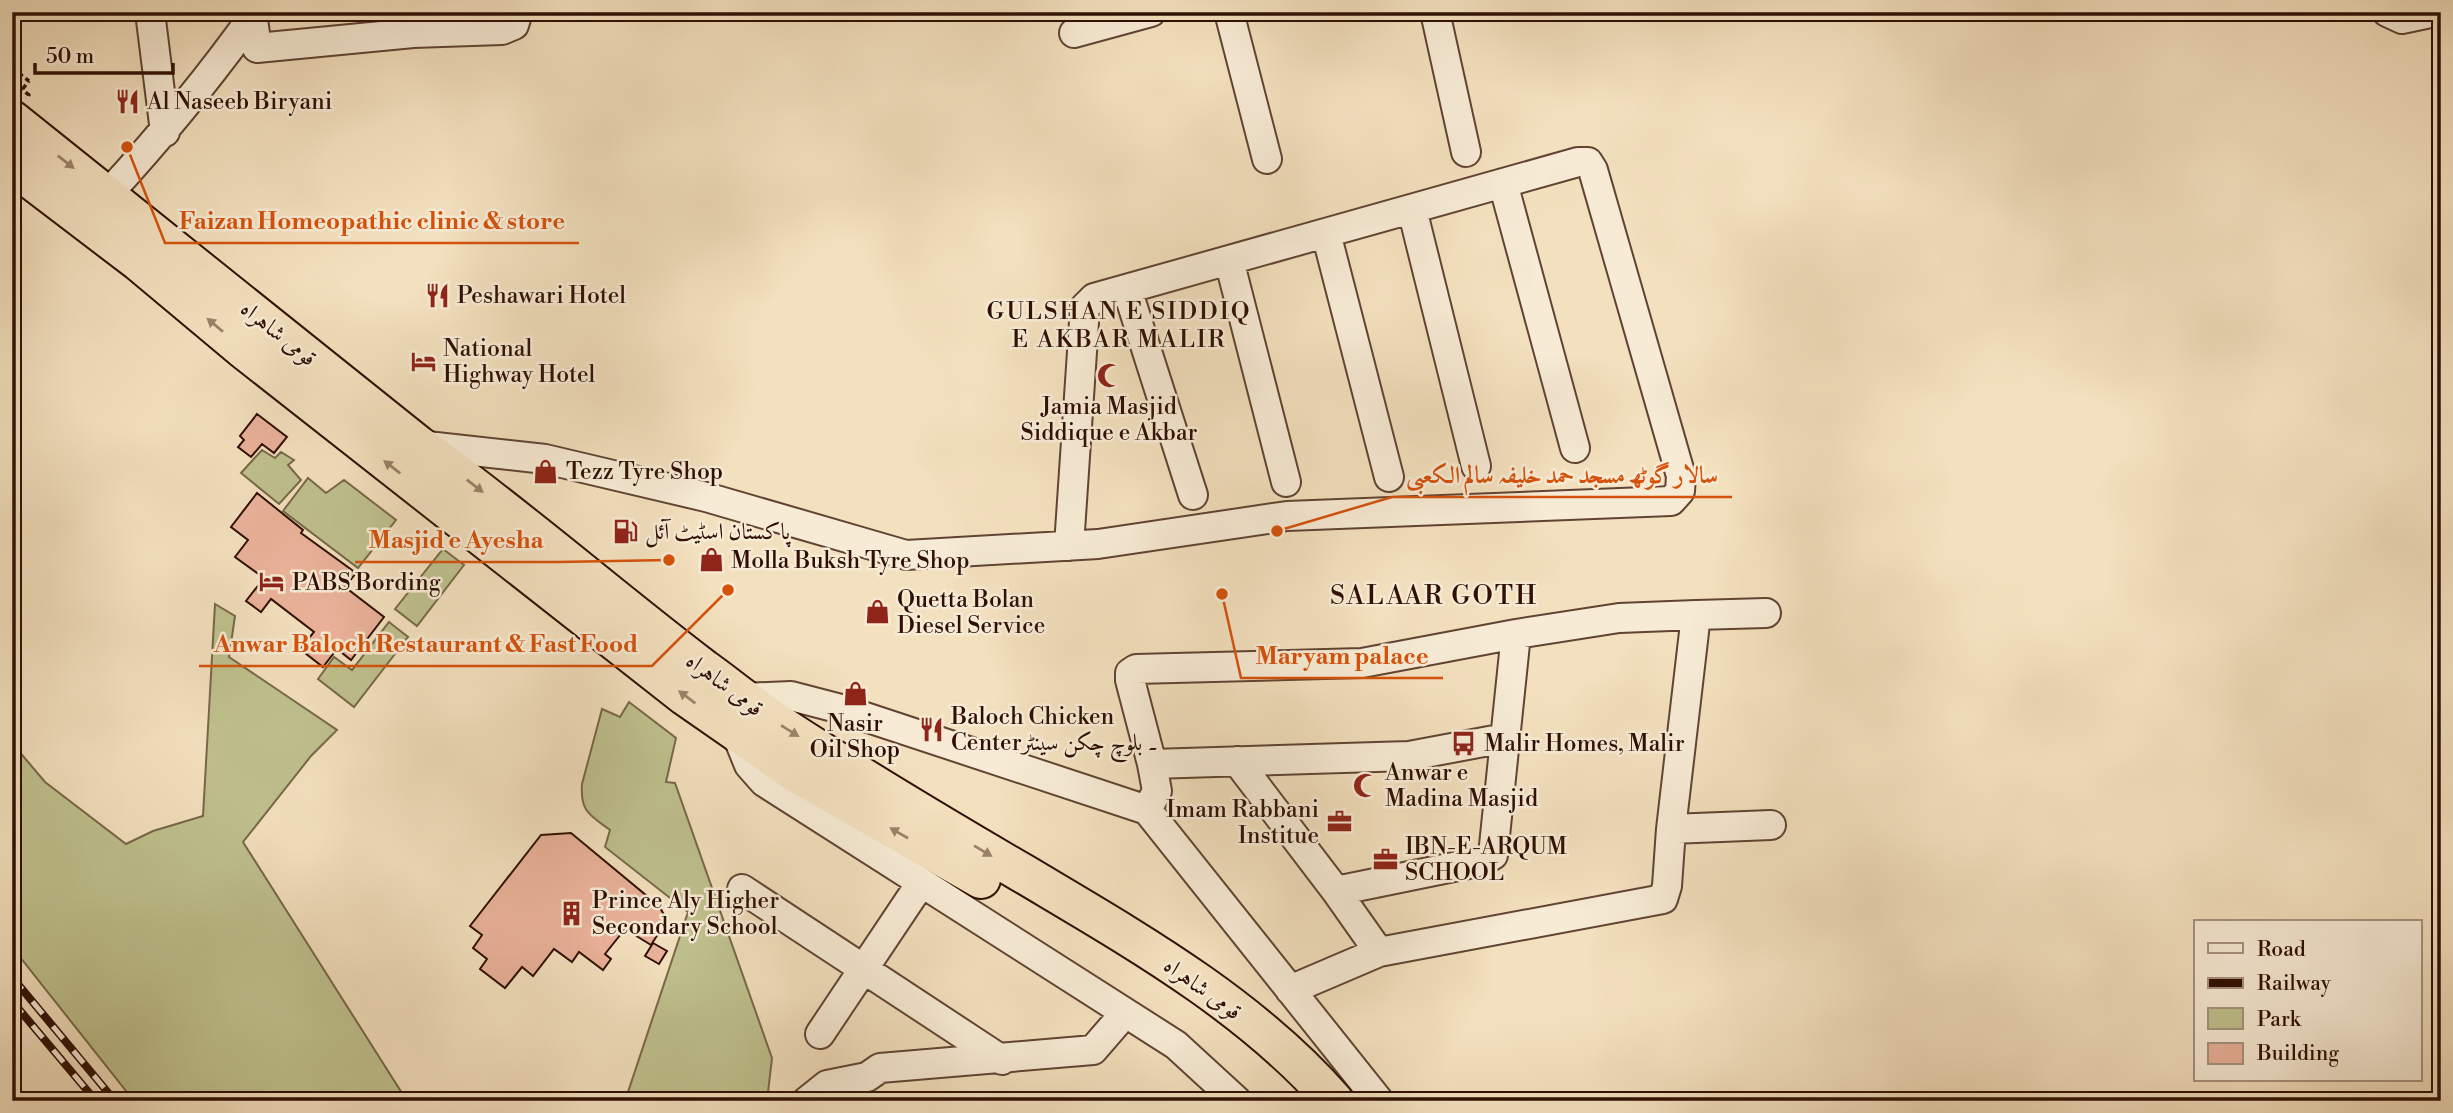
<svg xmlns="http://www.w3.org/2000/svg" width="2453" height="1113" viewBox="0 0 2453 1113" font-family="'Libre Bodoni',Amiri,serif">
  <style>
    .green { fill: #bfc18e; stroke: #776849; stroke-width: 2 }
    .building { fill: #eab29a; stroke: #2f0f04; stroke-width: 2 }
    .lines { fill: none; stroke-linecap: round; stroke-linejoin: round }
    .minor-casing { stroke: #604332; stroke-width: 32 }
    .highway-casing { stroke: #2f0f04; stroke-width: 42 }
    .path { stroke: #2f0f04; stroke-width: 3.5; stroke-dasharray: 5 3.5; stroke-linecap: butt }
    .minor { stroke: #f7ebd5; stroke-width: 28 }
    .highway { stroke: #f3e0be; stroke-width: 38 }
    .rail-casing { stroke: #2f0f04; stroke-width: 8 }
    .rail { stroke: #f7ebd5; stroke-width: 5; stroke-dasharray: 16; stroke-linecap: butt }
    .path-bridge { stroke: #2f0f04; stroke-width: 3.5; stroke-dasharray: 5 3.5; stroke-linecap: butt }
    .oneway { fill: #9b826a }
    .labels { text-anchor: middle; stroke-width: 5; stroke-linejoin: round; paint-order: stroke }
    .poi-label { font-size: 23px; fill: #2f0f04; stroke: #f7ebd5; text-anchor: start }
    .street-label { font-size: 23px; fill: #2f0f04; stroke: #f7ebd5 }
    .neighbourhood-label { font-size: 24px; letter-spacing: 2px; fill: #2f0f04; stroke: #f7ebd5 }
    .quarter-label { font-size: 26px; letter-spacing: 2px; fill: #2f0f04; stroke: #f7ebd5 }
    .leader { fill: none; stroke: #d6520b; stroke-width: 2.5 }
    .callout-dot { fill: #d6520b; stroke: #f7ebd5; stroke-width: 2.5 }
    .callout-label { font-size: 24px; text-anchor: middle; font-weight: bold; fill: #d6520b; stroke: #f7ebd5; stroke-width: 5; stroke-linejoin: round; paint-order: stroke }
  </style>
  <rect width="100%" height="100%" fill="#f3e0be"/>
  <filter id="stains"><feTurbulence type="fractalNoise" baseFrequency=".00286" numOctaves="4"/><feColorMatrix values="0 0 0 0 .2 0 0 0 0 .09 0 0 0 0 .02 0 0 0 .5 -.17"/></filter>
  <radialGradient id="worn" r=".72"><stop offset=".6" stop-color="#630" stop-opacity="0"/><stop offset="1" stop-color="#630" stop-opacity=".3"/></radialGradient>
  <path class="green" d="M262,450l13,8 6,-6 13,8 -6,5 13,15 -22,24 -38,-31z
    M308,478l18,15 18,-13 52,40 -38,48 -75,-57z
    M443,549l21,16 -47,61 -22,-17z
    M215,604l20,12 -6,41 108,73 -26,26 -68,86 164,259h-273l-122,-154v-204l33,39 81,62 27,-13 50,-15z
    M389,622l19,15 -54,70 -36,-28 16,-22 18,13z
    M629,702l47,36 -10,44 9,1 97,275 -5,43h-157l16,-3 62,-186 -83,-65 5,-17c-20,-15 -30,-18 -28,-46l20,-75 18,8z"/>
  <path class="building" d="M257,414l30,23 -13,16 -12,-9 -11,13 -13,-10 6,-7 -4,-4z
    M257,493l46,37 -2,3 55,40 -11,14 39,30 -33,43 -14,-11 -14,18 -23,-18 14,-17 -43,-33 -10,13 -15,-11 18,-23 -29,-21 13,-17 -17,-13z
    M571,833l88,73 8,14 -16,25 -26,-16 -20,25 6,5 -8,11 -24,-18 -7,10 -18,-13 -21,27 -11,-9 -17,21 -25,-19 7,-10 -14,-11 9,-13 -12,-9 71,-91z
    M653,943l14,8 -8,13 -14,-8z"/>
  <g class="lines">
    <defs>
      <path id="minor" d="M150,12l15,120
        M252,12l5,36 156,-15 89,-3 12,-5 4,-13
        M1229,12l38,147
        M1435,12l31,140
        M2387,12l15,7 33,-7
        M1074,33l77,-21
        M1503,183l72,265
        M107,195c54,-59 103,-118 149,-183
        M1412,209l64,257
        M1326,233l63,244
        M1229,260l57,222
        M1127,289l66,206
        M418,445l127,14 161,38 200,58 192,-11 189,-28 384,-15 9,-10 1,-15 -88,-306 -5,-8h-10l-484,136 -9,9 -16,239
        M1696,615l70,-2
        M743,698l48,-2 50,13 306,101 232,291
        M736,733l13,32 15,17 412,263 61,56
        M1237,761l99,130 43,61
        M1152,764l-22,-84v-7l6,-4 226,-6 154,-29 -23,221 -10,6 -147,30
        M1147,810l10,-19 -5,-27 257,-8 96,-18
        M1671,829l100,-4
        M742,889l260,171
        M1290,990l89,-38 284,-53 4,-13 4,-57 25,-214 -77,3 -103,16
        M820,1034l101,-151
        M807,1101l20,-16 40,-8 13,-9 213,-18 32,-37"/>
      <path id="highway" d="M12,120l406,325c99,71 190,151 286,224 25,18 48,37 73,54 81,53 163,102 247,151 109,65 225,130 310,227
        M12,165l126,96 104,87 443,348 108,75 188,108"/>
    </defs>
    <use href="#minor" class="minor-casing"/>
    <use href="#highway" class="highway-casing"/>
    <path class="path" d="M12,68l17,13
      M12,82l17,13 -3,3"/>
    <use href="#minor" class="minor"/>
    <use href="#highway" class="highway"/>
    <defs>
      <path id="rail" d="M12,977l103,124
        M12,1001l84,100"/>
    </defs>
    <use href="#rail" class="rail-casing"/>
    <use href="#rail" class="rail"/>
    <path class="path-bridge" d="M12,102l17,-21"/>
  </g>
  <defs><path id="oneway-solid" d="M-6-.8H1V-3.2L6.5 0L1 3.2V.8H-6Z" transform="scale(1.75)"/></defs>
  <g class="oneway">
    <use href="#oneway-solid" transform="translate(66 162) rotate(38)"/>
    <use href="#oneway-solid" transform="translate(215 325) rotate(-140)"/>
    <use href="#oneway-solid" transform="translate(392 467) rotate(-142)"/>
    <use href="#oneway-solid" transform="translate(475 486) rotate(38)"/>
    <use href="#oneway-solid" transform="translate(687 697) rotate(-143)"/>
    <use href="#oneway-solid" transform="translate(790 731) rotate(32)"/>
    <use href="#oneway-solid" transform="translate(899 833) rotate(-150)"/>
    <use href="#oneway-solid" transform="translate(983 851) rotate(31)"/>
  </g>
  <defs>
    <symbol id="restaurant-bare" viewBox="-9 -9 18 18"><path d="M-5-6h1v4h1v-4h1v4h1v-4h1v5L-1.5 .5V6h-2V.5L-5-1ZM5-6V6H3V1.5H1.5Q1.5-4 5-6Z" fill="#8f2418" stroke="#f7ebd5" stroke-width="2.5" paint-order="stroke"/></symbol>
    <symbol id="hotel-bare" viewBox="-9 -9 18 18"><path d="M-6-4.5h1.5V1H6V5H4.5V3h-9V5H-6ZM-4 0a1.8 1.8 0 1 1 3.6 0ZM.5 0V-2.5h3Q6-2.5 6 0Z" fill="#8f2418" stroke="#f7ebd5" stroke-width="2.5" paint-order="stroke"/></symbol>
    <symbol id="mosque-bare" viewBox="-9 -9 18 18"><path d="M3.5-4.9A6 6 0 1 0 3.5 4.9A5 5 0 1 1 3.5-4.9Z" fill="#8f2418" stroke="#f7ebd5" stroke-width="2.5" paint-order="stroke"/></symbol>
    <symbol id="shop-bare" viewBox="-9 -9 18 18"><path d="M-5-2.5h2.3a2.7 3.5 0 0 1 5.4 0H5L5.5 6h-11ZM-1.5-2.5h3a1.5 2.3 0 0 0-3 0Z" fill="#8f2418" stroke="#f7ebd5" stroke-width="2.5" paint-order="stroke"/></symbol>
    <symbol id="fuel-bare" viewBox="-9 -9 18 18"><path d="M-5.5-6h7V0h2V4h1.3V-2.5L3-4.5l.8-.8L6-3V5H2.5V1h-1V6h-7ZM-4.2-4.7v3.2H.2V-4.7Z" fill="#8f2418" stroke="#f7ebd5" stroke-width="2.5" paint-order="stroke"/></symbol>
    <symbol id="bus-bare" viewBox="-9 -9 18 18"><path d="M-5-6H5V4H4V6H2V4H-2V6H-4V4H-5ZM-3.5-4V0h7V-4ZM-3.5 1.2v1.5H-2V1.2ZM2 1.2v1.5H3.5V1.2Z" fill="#8f2418" stroke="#f7ebd5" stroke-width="2.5" paint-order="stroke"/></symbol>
    <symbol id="office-bare" viewBox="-9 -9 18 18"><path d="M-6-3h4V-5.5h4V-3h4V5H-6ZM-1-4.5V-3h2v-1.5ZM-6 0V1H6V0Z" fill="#8f2418" stroke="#f7ebd5" stroke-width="2.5" paint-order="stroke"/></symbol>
    <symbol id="building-bare" viewBox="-9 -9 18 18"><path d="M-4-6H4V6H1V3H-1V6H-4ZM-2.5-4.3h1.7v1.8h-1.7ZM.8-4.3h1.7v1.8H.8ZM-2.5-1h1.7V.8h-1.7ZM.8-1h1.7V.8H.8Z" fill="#8f2418" stroke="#f7ebd5" stroke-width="2.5" paint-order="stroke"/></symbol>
  </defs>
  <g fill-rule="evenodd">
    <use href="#restaurant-bare" x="110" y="84" width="35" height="35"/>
    <use href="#restaurant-bare" x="420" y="278" width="35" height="35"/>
    <use href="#hotel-bare" x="406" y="344" width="35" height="35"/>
    <use href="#mosque-bare" x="1092" y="358" width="35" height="35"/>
    <use href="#shop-bare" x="528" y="454" width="35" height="35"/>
    <use href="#fuel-bare" x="608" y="514" width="35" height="35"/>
    <use href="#shop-bare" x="694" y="542" width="35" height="35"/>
    <use href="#hotel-bare" x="254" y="564" width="35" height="35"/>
    <use href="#shop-bare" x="860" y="594" width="35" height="35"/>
    <use href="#shop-bare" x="838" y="676" width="35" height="35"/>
    <use href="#restaurant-bare" x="914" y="712" width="35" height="35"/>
    <use href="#bus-bare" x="1446" y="726" width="35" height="35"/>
    <use href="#mosque-bare" x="1348" y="768" width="35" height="35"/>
    <use href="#office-bare" x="1322" y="804" width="35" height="35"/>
    <use href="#office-bare" x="1368" y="842" width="35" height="35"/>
    <use href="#building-bare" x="554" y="896" width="35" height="35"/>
  </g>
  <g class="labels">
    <g class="poi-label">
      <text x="147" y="109">Al Naseeb Biryani</text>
      <text x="457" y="303">Peshawari Hotel</text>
      <text x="443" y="356">National<tspan x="443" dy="26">Highway Hotel</tspan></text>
      <text x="1109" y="414" text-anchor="middle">Jamia Masjid<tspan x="1109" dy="26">Siddique e Akbar</tspan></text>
      <text x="566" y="479">Tezz Tyre Shop</text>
      <text x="645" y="539">پاکستان اسٹیٹ آئل</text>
      <text x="731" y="568">Molla Buksh Tyre Shop</text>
      <text x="292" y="590">PABS Bording</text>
      <text x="897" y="607">Quetta Bolan<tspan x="897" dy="26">Diesel Service</tspan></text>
      <text x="951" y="724">Baloch Chicken<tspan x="951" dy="26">Center۔ بلوچ چکن سینٹر</tspan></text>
      <text x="855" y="731" text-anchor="middle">Nasir<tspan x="855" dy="26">Oil Shop</tspan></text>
      <text x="1484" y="751">Malir Homes, Malir</text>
      <text x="1385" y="780">Anwar e<tspan x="1385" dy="26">Madina Masjid</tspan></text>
      <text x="1319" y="817" text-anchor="end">Imam Rabbani<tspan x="1319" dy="26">Institue</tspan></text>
      <text x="1405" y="854">IBN-E-ARQUM<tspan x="1405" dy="26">SCHOOL</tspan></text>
      <text x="592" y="908">Prince Aly Higher<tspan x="592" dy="26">Secondary School</tspan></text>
    </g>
    <g class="street-label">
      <text transform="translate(279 333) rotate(39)" y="8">قومی شاہراہ</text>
      <text transform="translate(725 684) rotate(37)" y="8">قومی شاہراہ</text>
      <text transform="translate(1203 988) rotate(36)" y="8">قومی شاہراہ</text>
    </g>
    <g class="neighbourhood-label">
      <text x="1119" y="319">GULSHAN E SIDDIQ<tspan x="1119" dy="28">E AKBAR MALIR</tspan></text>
    </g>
    <g class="quarter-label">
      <text x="1434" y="604">SALAAR GOTH</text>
    </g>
  </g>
  <path class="leader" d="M127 147L165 243H579M1277 531L1392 497H1732M669 560L558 562H355M728 590L652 666H199M1222 594L1241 678H1443"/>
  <g class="callout-dot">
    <circle cx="127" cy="147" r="7"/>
    <circle cx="1277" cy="531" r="7"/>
    <circle cx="669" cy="560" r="7"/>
    <circle cx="728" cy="590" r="7"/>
    <circle cx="1222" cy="594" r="7"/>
  </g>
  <g class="callout-label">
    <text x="372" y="229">Faizan Homeopathic clinic &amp; store</text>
    <text x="1562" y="483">سالار گوٹھ مسجد حمد خلیفہ سالم الکعبی</text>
    <text x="456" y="548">Masjid e Ayesha</text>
    <text x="426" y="652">Anwar Baloch Restaurant &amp; Fast Food</text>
    <text x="1342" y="664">Maryam palace</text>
  </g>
  <rect width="2453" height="1113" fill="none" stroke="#f3e0be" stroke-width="42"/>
  <rect x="14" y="14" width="2425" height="1085" fill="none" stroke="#2f0f04" stroke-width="3.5"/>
  <rect x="21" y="21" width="2411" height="1071" fill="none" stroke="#2f0f04" stroke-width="2"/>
  <rect x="2194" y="920" width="228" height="161" fill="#f7ebd5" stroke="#a79381" stroke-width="2"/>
  <rect x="2208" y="943" width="35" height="10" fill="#f7ebd5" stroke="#a79381" stroke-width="2"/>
  <text x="2257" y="956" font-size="21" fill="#2f0f04">Road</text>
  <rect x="2208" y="978" width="35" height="10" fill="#2f0f04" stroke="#a79381" stroke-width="2"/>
  <text x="2257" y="990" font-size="21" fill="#2f0f04">Railway</text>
  <rect x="2208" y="1008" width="35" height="21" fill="#bfc18e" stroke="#a79381" stroke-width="2"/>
  <text x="2257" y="1026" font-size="21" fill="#2f0f04">Park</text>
  <rect x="2208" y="1043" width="35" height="21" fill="#eab29a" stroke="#a79381" stroke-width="2"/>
  <text x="2257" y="1060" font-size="21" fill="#2f0f04">Building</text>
  <path d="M35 63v10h138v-10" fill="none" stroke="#2f0f04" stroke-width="3.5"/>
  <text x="46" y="63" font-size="21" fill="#2f0f04" stroke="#f7ebd5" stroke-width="5" paint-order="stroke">50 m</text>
  <rect width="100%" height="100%" filter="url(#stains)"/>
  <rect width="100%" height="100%" fill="url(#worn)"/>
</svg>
